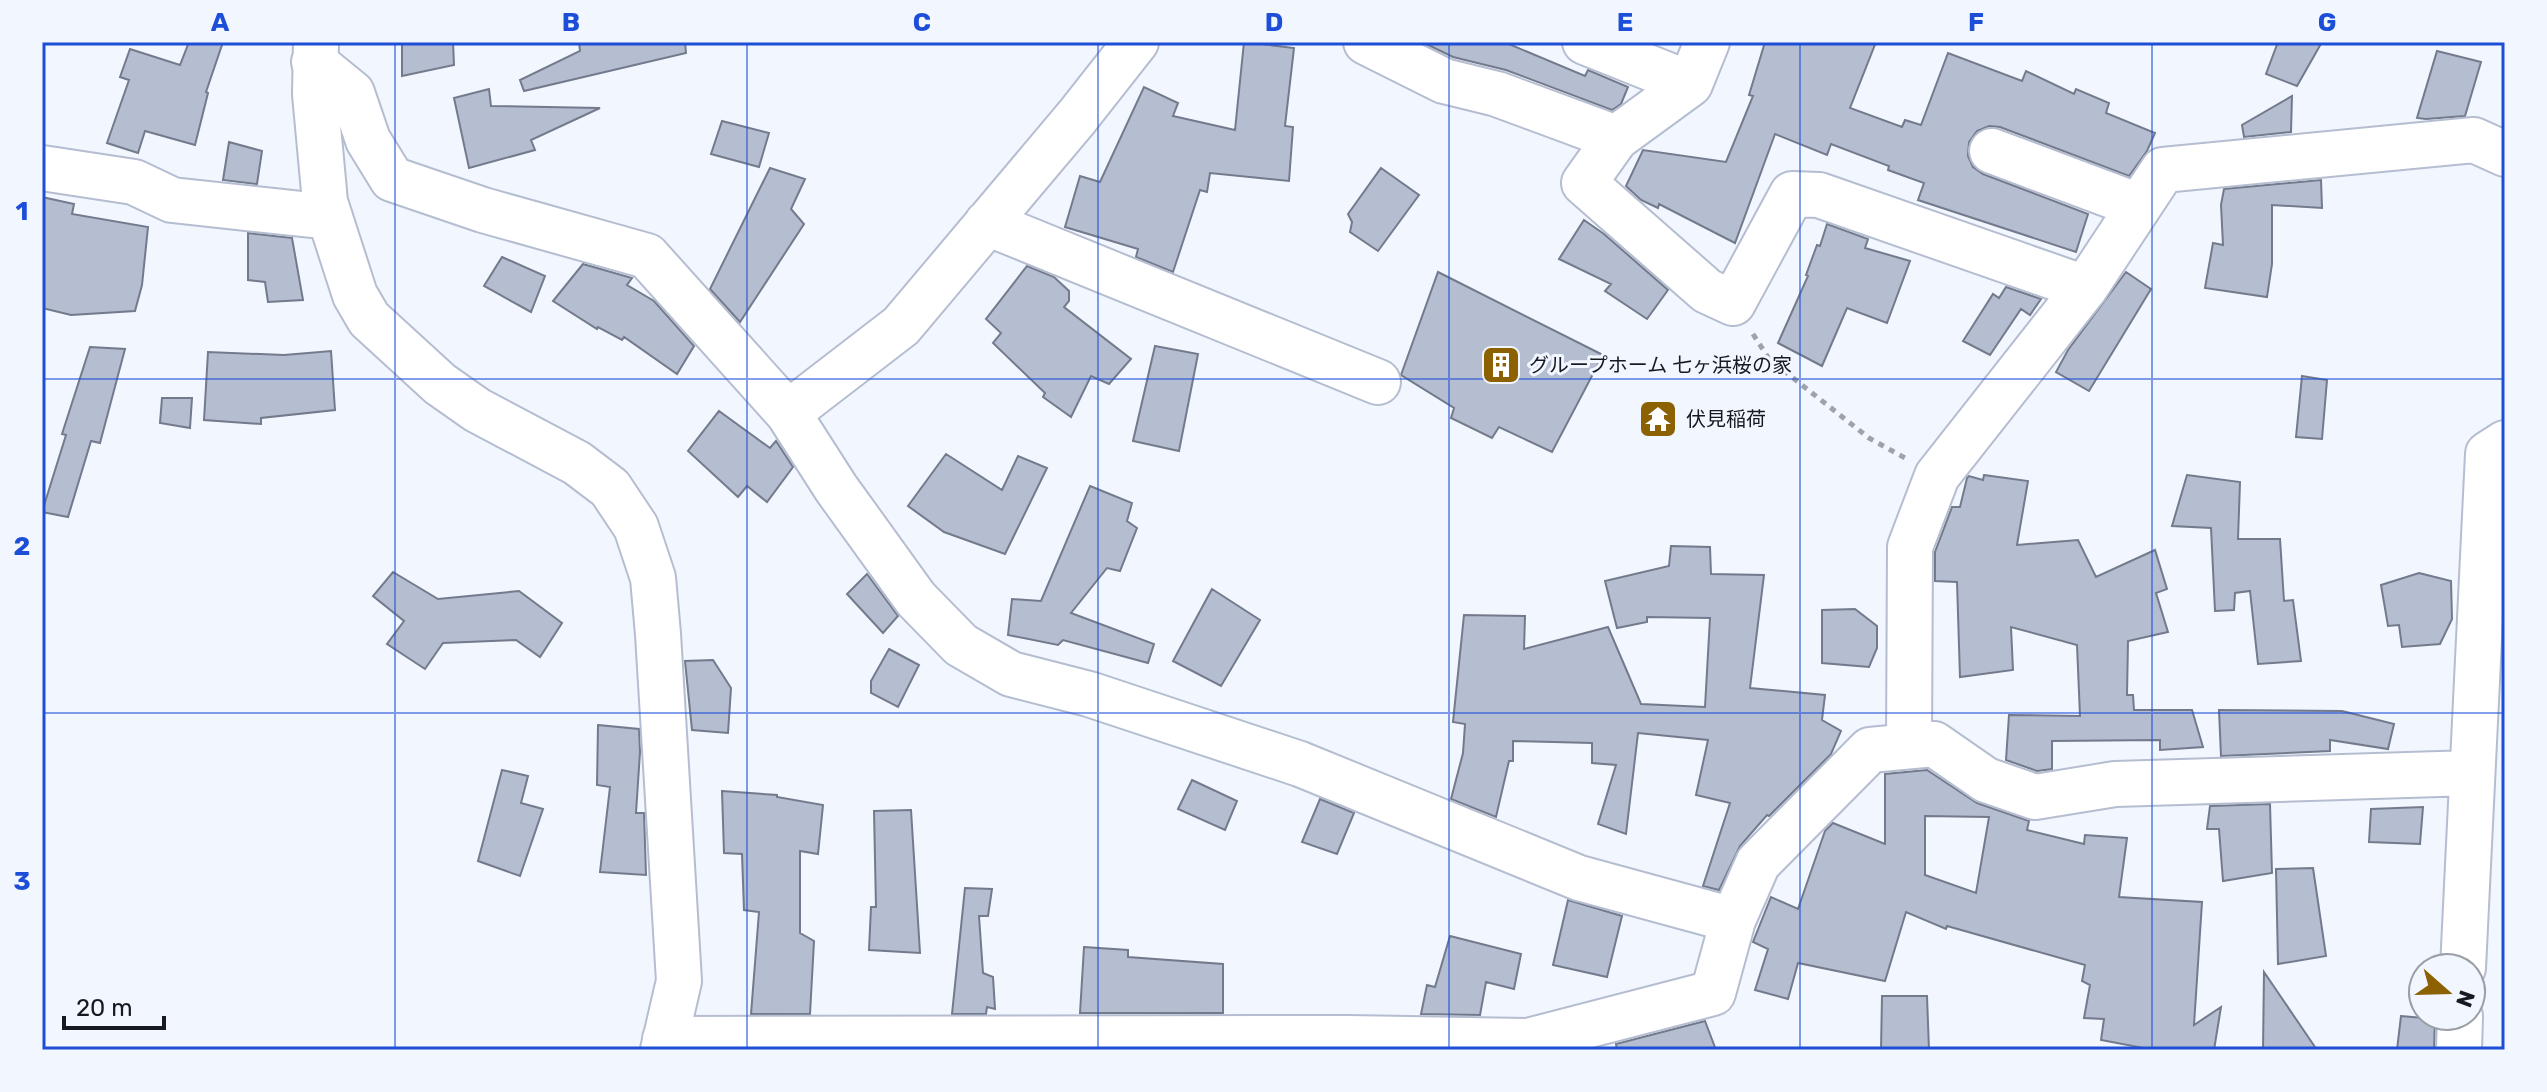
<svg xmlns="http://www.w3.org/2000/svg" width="2547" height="1092" viewBox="0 0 2547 1092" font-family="Rubik,'Noto Sans JP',sans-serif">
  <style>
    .building { fill: #b5bdd0; stroke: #737a8c; stroke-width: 2; fill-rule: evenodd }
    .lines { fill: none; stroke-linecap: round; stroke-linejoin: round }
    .minor-casing { stroke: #b5bdd1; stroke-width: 48 }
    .path { stroke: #9fa2aa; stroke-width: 5; stroke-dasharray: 6 6; stroke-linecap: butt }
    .minor { stroke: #fff; stroke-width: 44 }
    .grid { fill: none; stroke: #1d4ed8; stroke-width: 2; stroke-opacity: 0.55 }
    .labels { text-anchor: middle; stroke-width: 6; stroke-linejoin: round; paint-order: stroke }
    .poi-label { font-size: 20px; fill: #171921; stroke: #f2f6fe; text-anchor: start }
    .neatline { fill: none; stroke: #1d4ed8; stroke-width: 3 }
    .grid-label { font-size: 26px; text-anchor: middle; font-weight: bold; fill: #1d4ed8 }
  </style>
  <rect width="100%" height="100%" fill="#f2f6fe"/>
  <path class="building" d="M189,42h34l-17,50 2,1 -13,52 -50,-14 -7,22 -31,-10 22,-63 -9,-3 10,-28 50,16z
    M402,42h51l1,23 -52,11z
    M579,42h106l1,11 -162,38 -4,-11 60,-29z
    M1244,42l50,6 -9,78 8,1 -4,54 -79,-8 -3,19 -7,-2 -27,82 -37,-15 2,-8 -73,-22 15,-51 20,6 44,-95 34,16 -5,13 62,14z
    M1422,42h82l81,34 3,-6 40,17 -7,17 -9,6 -106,-40 -53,-13z
    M1765,42h111l-26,66 52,19 3,-7 16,5 27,-72 74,28 4,-10 48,23 2,-5 33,14 -3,10 49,20 -8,18 -18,25 -129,-49 -11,-1 -12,5 -8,11 -1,14 5,11 10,7 105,40 -12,38 -158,-52 6,-17 -36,-13 1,-4 -58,-22 -4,11 -52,-21 -40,109 -76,-39 -1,4 -17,-8 -15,-14 17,-36 83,12 27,-66 -4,-1z
    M2278,42h44l-25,44 -31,-12z
    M2437,51l44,11 -16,54 -39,3 -9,-1z
    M489,89l2,17 109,2 -69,32 4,10 -66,18 -15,-70z
    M2292,96l-1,36 -47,5 -2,-12z
    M722,121l47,12 -10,34 -48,-13z
    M229,142l33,9 -5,33 -34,-4z
    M770,168l35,11 -14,30 13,15 -64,98 -30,-33z
    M1381,168l38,27 -41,56 -28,-19 2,-10 -4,-8z
    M2321,180l1,28 -50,-3v59l-5,33 -62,-9 8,-45 10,2 -2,-40 3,-16z
    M42,197l32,7 -2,10 76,13 -6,58 -7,26 -64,4 -29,-7z
    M1584,220l20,14 64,56 -21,29 -42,-28 6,-7 -52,-25z
    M1827,224l41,15 -3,9 45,13 -23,62 -40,-15 -25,58 -44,-23 30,-67 -2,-1 11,-30 3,1z
    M248,233l44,5 11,62 -35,2 -3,-20 -17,-2z
    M502,257l43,19 -14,36 -47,-26z
    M583,264l49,14 -5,7 27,16 40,45 -17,28 -53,-37 -2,3 -24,-13 -1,2 -44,-28z
    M1027,266l27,11 15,14v10l-5,6 67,52 -22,25 -18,-8 -20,41 -28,-20 2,-4 -52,-50 8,-10 -15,-14z
    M1438,272l165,83 -51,97 -53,-25 -7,11 -41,-20 3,-10 -53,-33z
    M2126,272l25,17 -62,102 -33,-19 12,-22z
    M2006,287l35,12 -11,16 -9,-6 -31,46 -27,-14 30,-47 6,4z
    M1155,346l43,8 -19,97 -46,-10z
    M90,347l35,2 -25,94 -9,-2 -23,76 -26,-5 24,-77 -4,-1z
    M331,351l4,59 -74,8v6l-57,-4 4,-68 76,3z
    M2302,376l25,4 -5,59 -26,-2z
    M162,398h30l-2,30 -30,-5z
    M719,411l51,37 6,-7 17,26 -26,35 -20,-16 -9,11 -50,-46z
    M946,454l56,36 16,-34 29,12 -42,86 -61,-22 -36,-26z
    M1984,475l44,6 -11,64 61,-5 18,37 59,-27 12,39 -11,4 12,39 -40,9 -1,54h6l1,15h58l11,37 -43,3v-10l-108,1v28l-15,2 -31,-11 3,-45 71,1 -3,-71 -66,-18 2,43 -53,7 -3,-95 -22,-1v-29l17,-45h8l7,-29 2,-2 14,4z
    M2187,475l53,7 -2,57h42l4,62 9,-1 8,61 -43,3 -8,-73 -15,2 -1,17 -19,1 -4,-83 -39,-2z
    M1090,486l42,17 -5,18 10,7 -17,43 -13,-3 -36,45 83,31 -6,19 -85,-23 -5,5 -50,-10 4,-36 29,2z
    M1671,546l39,1 1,27 53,1 -14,113 75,7 -3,25 19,11 -10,23 -62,62 -2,-1 -27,31 -21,44 -16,-4 27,-83 -34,-8 12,-55 -70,-7 -12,101 -28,-10 18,-59 -24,-2v-20l-79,-2v20h-4l-13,56 -45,-18 12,-46 2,-29 -12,-2 11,-107 61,1 -1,33 84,-22 33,77 64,3 5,-89 -63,-1v5l-30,6 -12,-47 64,-15z
    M393,572l45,27 81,-8 43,32 -22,34 -24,-17 -73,3 -18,26 -38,-25 17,-23 -31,-25z
    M2419,573l32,8 1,38 -12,25 -38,3 -3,-22 -11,1 -7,-41z
    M867,574l31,42 -15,17 -36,-39z
    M1212,589l48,31 -39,66 -48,-25z
    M1855,609l22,17v22l-8,19 -47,-4v-53z
    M889,649l30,16 -21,42 -27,-14v-12z
    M713,660l18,28 -3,45 -36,-3 -7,-69z
    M2219,710l123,1 52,13 -6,25 -58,-9v11l-109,5z
    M598,725l41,4 1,23 -4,61h8l2,62 -46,-3 10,-85 -13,-2z
    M502,770l26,6 -7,27 22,6 -23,67 -42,-15z
    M1927,770l50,33 52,18 -2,9 57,14 1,-9 42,3 -8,59 83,5 -8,123 27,-18 -7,43h-60l-53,-10 3,-21 -20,-1 6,-33 -8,-4 3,-16 -138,-39 -1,3 -40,-17 -21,69 -87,-18 -10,36 -33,-9 13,-41 -15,-7 18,-45 27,12 27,-78 8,-8 52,21v-70zM1925,816l64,1 -13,76 -51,-18z
    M1192,780l45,21 -12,29 -47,-21z
    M722,791l55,4v2l46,8 -5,49 -18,-3v82l14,8 -4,73h-59l8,-102 -15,-2 -2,-56 -18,-1z
    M1320,799l34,14 -17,41 -35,-12z
    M2270,804l2,69 -49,8 -4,-52h-12l3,-23z
    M2423,807l-3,37 -51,-2 2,-33z
    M911,810l9,143 -51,-3 2,-43h5l-2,-96z
    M2313,868l13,88 -48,8 -2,-95z
    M965,888l27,1 -4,27h-9l4,57 10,4 2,32 -8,-2 -1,7h-34z
    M1568,900l54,16 -15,61 -54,-12z
    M1450,936l71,18 -7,35 -28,-7 -6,33 -59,-1 6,-29 8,2z
    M1084,947l44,3v7l95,7v49h-143z
    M2264,972l53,78h-54z
    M1882,996h45l2,54h-48z
    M2401,1016l34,3 -1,31h-37z
    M1705,1021l11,29h-99l-1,-6z"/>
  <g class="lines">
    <defs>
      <path id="minor" d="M316,42l-1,52 10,108 30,93 14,24 71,65 37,26 100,53 33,25 26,39 17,51 5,56 21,347 -16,69
        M1366,42l78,39 53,13 119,44 74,-54 -105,-42
        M314,62l38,31 16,47 24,39 91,31 164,46 141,157 113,-87 176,-209 59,-75
        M1690,84l17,-42
        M1616,138l-32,45 123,108 26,12 59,-109 27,1 266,93
        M1992,151l147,55
        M42,168l92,14 38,18 158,17
        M987,223l391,159
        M1909,746l1,-199 27,-71 148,-188 78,-118 311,-30 31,14
        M1733,920l25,-57 112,-113 64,-6 52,36 49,17 80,-13 357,-11
        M2463,968l25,-514 17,-11
        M665,1039l684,-1 179,3 185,-48 20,-73 -154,-42 -279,-114 -211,-70 -78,-20 -50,-29 -45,-46 -80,-111 -48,-75
        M2459,1050l1,-34"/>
    </defs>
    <use href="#minor" class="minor-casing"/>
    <path class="path" d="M1753,334l16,25 100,79 36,20"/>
    <use href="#minor" class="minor"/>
  </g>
  <path class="grid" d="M395,42v1008M747,42v1008M1098,42v1008M1449,42v1008M1800,42v1008M2152,42v1008M42,379h2463M42,713h2463"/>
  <defs>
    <symbol id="building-square" viewBox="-11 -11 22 22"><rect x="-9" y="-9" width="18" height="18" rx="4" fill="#8b6102" stroke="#f2f6fe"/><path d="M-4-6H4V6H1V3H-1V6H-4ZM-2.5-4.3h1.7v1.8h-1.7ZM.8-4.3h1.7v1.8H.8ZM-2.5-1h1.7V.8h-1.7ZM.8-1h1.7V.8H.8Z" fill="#fff"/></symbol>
    <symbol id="temple-square" viewBox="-11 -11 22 22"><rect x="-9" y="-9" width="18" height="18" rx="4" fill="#8b6102" stroke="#f2f6fe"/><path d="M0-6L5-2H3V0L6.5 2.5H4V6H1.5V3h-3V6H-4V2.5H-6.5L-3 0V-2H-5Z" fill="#fff"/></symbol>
  </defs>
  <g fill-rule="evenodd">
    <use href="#building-square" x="1479" y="343" width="44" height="44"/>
    <use href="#temple-square" x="1636" y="397" width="44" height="44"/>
  </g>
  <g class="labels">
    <g class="poi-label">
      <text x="1529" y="372">グループホーム 七ヶ浜桜の家</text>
      <text x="1686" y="426">伏見稲荷</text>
    </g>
  </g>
  <rect width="2547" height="1092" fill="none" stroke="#f2f6fe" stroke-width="88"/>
  <g transform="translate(2447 992) rotate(110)"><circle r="38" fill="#f2f6fe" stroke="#9a9ea6" stroke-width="2"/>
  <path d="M0-6L14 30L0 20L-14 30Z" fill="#8b6102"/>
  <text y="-12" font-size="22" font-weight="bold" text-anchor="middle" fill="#171921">N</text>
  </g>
  <path d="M64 1016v12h100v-12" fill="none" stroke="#171921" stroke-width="4"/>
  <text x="76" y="1016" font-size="24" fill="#171921" stroke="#f2f6fe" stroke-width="6" paint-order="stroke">20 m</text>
  <rect x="44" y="44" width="2459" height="1004" class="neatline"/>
  <g class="grid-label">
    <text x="220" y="31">A</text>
    <text x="571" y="31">B</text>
    <text x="922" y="31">C</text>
    <text x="1274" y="31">D</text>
    <text x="1625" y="31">E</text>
    <text x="1976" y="31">F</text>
    <text x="2327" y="31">G</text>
    <text x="22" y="220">1</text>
    <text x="22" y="555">2</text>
    <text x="22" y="890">3</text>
  </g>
</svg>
